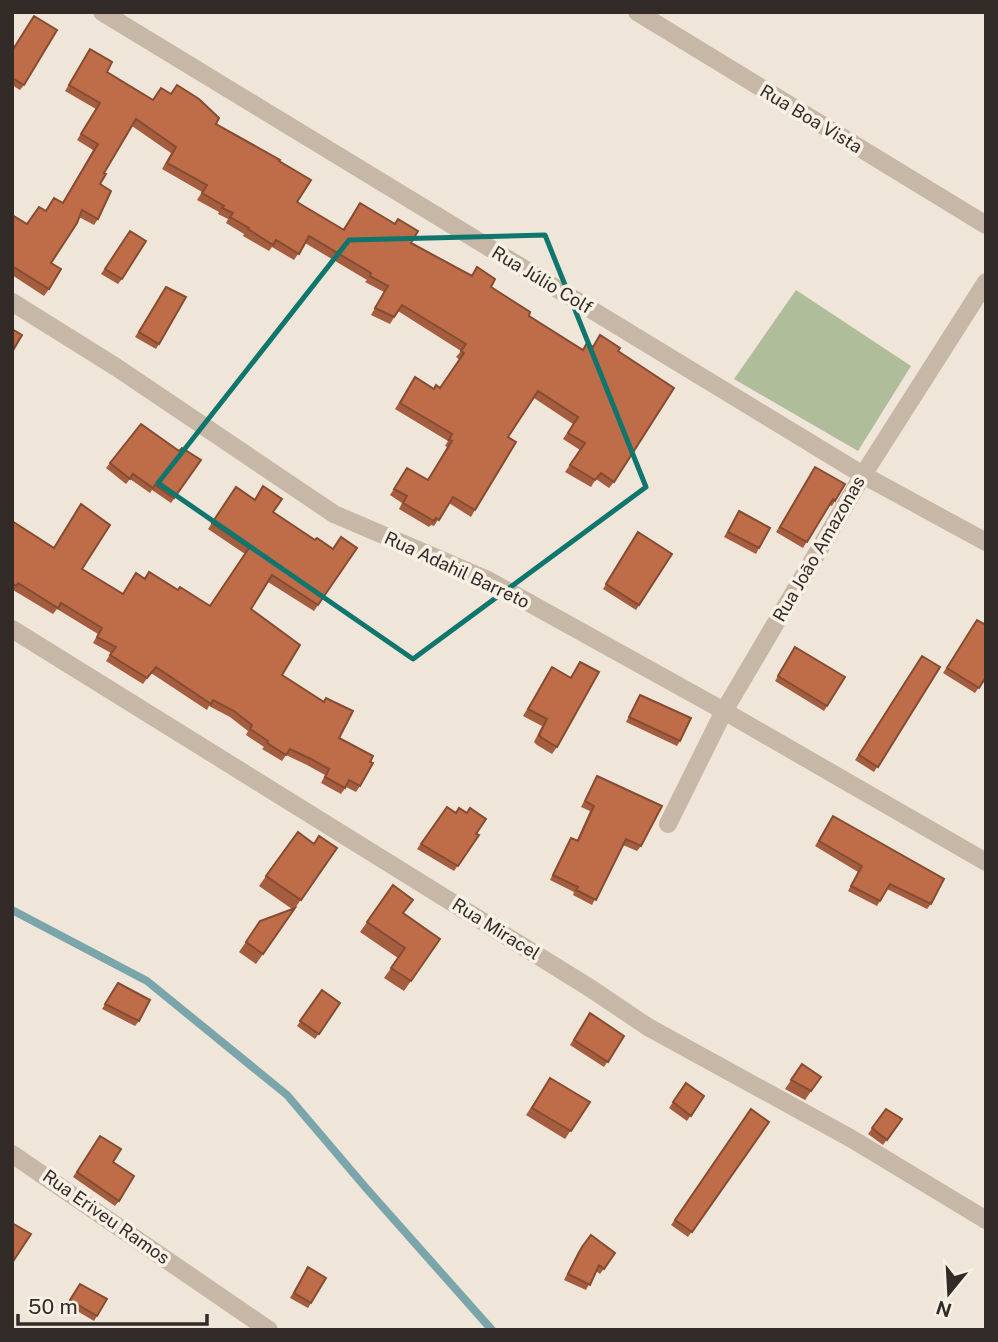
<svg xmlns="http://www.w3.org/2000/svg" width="998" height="1342" viewBox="0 0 998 1342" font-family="'Public Sans',sans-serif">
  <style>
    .green { fill: #b0bd9a }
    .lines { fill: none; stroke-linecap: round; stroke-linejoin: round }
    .stream { stroke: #7aa6ab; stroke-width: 8 }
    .minor { stroke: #c7b7a6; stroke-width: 18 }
    .wall { fill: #a45d3e }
    .building { fill: #bf6c48; stroke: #864c32; stroke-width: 2 }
    .marked { fill: none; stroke: #0f766e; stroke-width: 5; stroke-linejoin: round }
    .labels { text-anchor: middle; stroke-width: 7; stroke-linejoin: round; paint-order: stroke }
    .street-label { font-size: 18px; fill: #332b27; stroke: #f8f0e5 }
  </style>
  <rect width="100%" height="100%" fill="#efe6d9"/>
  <path class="green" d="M796,290l115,76 -53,85 -124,-72z"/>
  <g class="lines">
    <path class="stream" d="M12,910l135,71 140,114 79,93 126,142"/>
    <path class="minor" d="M102,12l761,463 123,67
      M637,12l349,213
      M12,302l104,65 218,147 154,66 236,131 262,151
      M12,629l578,359 58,39 204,112 134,81
      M668,824l56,-113 139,-236 123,-193
      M12,1154l257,176"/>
  </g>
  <path class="wall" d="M90,49l17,23 46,28 63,24 63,37 18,41 46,27 17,-26 51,40 80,44 38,29 53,34 11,-3 25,4 -4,131 -5,6 -13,-9 -5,8 -26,-15 15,-22 -17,-11 10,-15 -39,-26 -26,39 -33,73 -4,7 -22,-14 -15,23 -3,-1 -2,2 -30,-18 3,-6 -12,-8 17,-27 21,12 19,-33 -2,-1 3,-5 -53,-32 20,-32 18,12 7,-1 20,-28 -4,-3 5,-6 -63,-40 -8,13 -19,-9 13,-23 -19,-10 2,-2 -62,-37 -11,17 -22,-13 -3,4 -26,-15 1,-2 -18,-11 2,-4 -10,-5 1,-2 -22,-12 5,-8 -40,-23 9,-16 -39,-27 -28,47 -4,11 -2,35 -4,6 -15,-8 -28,46 -2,26 -5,7 -32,-21v-60l15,9 18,-13 18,-9 30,-52 -16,-10 19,-31 -31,-18z
    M12,51l12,34 -4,5 -8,-5z
    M130,231l-8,48 -4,5 -17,-10z
    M163,292l-4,52 -3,5 -21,-12z
    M141,424l38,27 22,9 -30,43 -19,-13 -2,3 -20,-14 -4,5 -20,-16z
    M811,473l24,28 -3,5 -3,-1 -26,43 -27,-16z
    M236,487l79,53 18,9 24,-1 -43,63 -46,-29 -17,27 31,66 42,27 2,-4 13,40 21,48 -4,6 -10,-5 -5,7 -20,-11 4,-8 -18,-10 -21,-10 -4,6 -20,-12 2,-2 -18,-12 2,-4 -18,-14 -21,-11 -2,4 -56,-37 -8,11 -37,-23 5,-8 -18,-10 5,-9 -41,-25 -4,5 -40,-24 -1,1v-70l70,48 41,25 21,-16 5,-6 29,18 32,16 35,-52 -37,-25z
    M739,511l20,37 -3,6 -32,-17z
    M635,537l37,17 -36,56 -33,-21z
    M977,620l9,57 -11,16 -32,-20z
    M795,647l50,30 -21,34 -49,-30z
    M922,656l18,11 -66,105 -19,-12z
    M580,662l-23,85 -5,7 -15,-9 -3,-3 8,-16 -19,-10 29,-49 18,11z
    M640,695l40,46 -3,5 -51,-24z
    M597,776l44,70 -4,5 -14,-6 -31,60 -19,-10 1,-3 -24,-12 18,-37 3,-5 6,2 13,-29 -9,-4z
    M447,807l32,28 -25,36 -37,-22z
    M833,816l98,88 -4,5 -40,-20 -10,17 -29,-15 10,-19 -43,-26z
    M314,844l23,4 -81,116 -17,-12 21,-31 32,-12 -33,-23 7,-10z
    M393,885l10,28 37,26 -36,52 -20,-13 14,-20 -38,-26z
    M115,988l24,33 -4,5 -33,-17z
    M322,990l18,13 -25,36 -18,-13z
    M590,1013l34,23 -20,31 -34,-22z
    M802,1064l19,13 -16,23 -20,-11z
    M550,1078l40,24 -25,37 -39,-24z
    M686,1083l18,13 -17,25 -18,-13z
    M751,1109l18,13 -81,115 -17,-12z
    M886,1109l16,10 -19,26 -15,-11z
    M100,1136l19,65 -4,5 -42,-29z
    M591,1235l24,18 -15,21 -4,-3 -10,19 -22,-10 14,-28z
    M308,1267l3,36 -3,5 -18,-10z
    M77,1289l30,10 -13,22 -27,-16z"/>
  <path class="building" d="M34,16l23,14 -33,55 -12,-7v-27z
    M90,49l22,13 -5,10 46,28 8,-12 10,6 6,-9 22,14 20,19 -3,6 64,36 -1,1 32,19 -14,22 47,28 16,-27 35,21 3,-5 20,12 -7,12 61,33 5,-9 18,12 -4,8 39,25 -1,4 54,34 4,-7 6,4 7,-12 20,13 -2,3 56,37 -60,94 -13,-9 -6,7 -25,-15 15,-22 -17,-10 10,-16 -40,-26 -30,46 8,5 -41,68 -22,-13 -14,23 -3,-2 -2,3 -31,-18 4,-7 -13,-7 13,-21 21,12 24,-39 -3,-1 3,-6 -52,-31 15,-26 19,12 2,-4 4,3 24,-35 -3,-2 5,-7 -64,-39 -8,12 -19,-9 13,-22 -18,-10 1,-3 -62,-37 -10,18 -23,-14 -3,5 -25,-16 1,-1 -19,-11 3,-4 -11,-5 2,-2 -22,-13 5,-8 -40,-22 9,-16 -40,-28 -32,54 2,1 -6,10 11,7 -13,28 -16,-9 -5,13 -26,40 10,6 -12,20 -37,-23v-51l15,9 12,-17 7,4 8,-13 9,5 35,-59 -17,-10 19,-31 -31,-18z
    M130,231l16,10 -24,38 -17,-10z
    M166,287l20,10 -27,47 -20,-12z
    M12,329l10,6 -10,17z
    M141,424l38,27 3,-3 19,12 -27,38 -19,-13 -2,3 -20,-14 -3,5 -20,-16z
    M815,467l30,17 -10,17 -2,-2 -26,43 -27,-15z
    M263,486l19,13 -9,13 42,28 2,-2 16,11 8,-12 16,11 -39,57 -46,-30 -21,34 49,36 -18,30 42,27 2,-4 27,13 -14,27 34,18 -3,6 3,1 -13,23 -11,-6 -4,8 -20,-11 4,-8 -18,-10 -21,-10 -4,6 -19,-12 1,-2 -18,-12 2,-4 -18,-14 -21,-11 -2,4 -55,-37 -9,11 -37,-23 6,-8 -19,-10 5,-9 -41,-25 -3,5 -40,-25 -2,3 -4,-3v-62l42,27 27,-44 29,21 -28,44 41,25 13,-21 9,6 4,-7 29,18 2,-3 30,19 39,-58 -37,-25 24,-36 19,13z
    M739,511l31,17 -11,20 -31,-16z
    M638,532l34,22 -33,51 -33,-21z
    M977,620l9,5v52l-7,11 -32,-20z
    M795,647l50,30 -18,29 -49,-30z
    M922,656l18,11 -62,100 -19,-12z
    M580,662l19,10 -42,75 -15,-9 -3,-3 8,-16 -19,-10 24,-42 19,11z
    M640,695l51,23 -11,23 -51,-24z
    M597,776l65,30 -21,40 -15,-7 -30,61 -20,-10 2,-3 -25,-12 18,-37 7,3 16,-35 -9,-5z
    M447,807l9,6 3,-5 8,5 3,-5 16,11 -10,15 3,1 -21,31 -37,-22z
    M833,816l111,63 -13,25 -41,-20 -10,17 -29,-15 11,-20 -43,-25z
    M298,832l16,12 5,-8 18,12 -36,52 -35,-24z
    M393,885l20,15 -10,13 37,26 -29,42 -20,-13 14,-20 -38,-26z
    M295,908l-32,46 -17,-12 14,-21z
    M118,983l32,17 -11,21 -34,-17z
    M322,990l18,13 -21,31 -19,-13z
    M590,1013l34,23 -16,26 -34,-22z
    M802,1064l19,13 -10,14 -20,-11z
    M550,1078l40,24 -19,29 -39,-23z
    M686,1083l18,13 -13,20 -18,-14z
    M751,1109l18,13 -77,110 -17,-12z
    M886,1109l16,10 -15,21 -15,-12z
    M100,1136l21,13 -8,13 21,14 -15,25 -42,-29z
    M12,1223l19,11 -19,29z
    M591,1235l24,18 -11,16 -5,-4 -9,20 -22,-11 14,-27z
    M308,1267l18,11 -15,25 -17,-10z
    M80,1284l27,15 -10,17 -27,-16z"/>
  <path class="marked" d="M545,235l101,252 -233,172 -255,-176 191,-243z"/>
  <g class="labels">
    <g class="street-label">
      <text transform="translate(811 119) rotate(31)" y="6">Rua Boa Vista</text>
      <text transform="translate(542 280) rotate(31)" y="6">Rua Júlio Colf</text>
      <text transform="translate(819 549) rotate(-60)" y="6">Rua João Amazonas</text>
      <text transform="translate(457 570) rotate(25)" y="6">Rua Adahil Barreto</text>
      <text transform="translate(496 929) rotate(32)" y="6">Rua Miracel</text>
      <text transform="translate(106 1217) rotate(35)" y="6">Rua Eriveu Ramos</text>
    </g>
  </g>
  <rect width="998" height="1342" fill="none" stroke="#332b27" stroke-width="28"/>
  <g transform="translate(949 1293) rotate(198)" stroke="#f8f0e5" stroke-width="5" paint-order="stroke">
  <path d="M0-5L12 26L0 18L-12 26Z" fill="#332b27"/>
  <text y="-10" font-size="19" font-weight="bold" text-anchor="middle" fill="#332b27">N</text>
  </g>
  <path d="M18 1314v10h189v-10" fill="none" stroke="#332b27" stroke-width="3.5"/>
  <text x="28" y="1314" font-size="21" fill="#332b27" stroke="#f8f0e5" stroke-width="5" paint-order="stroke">50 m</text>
</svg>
